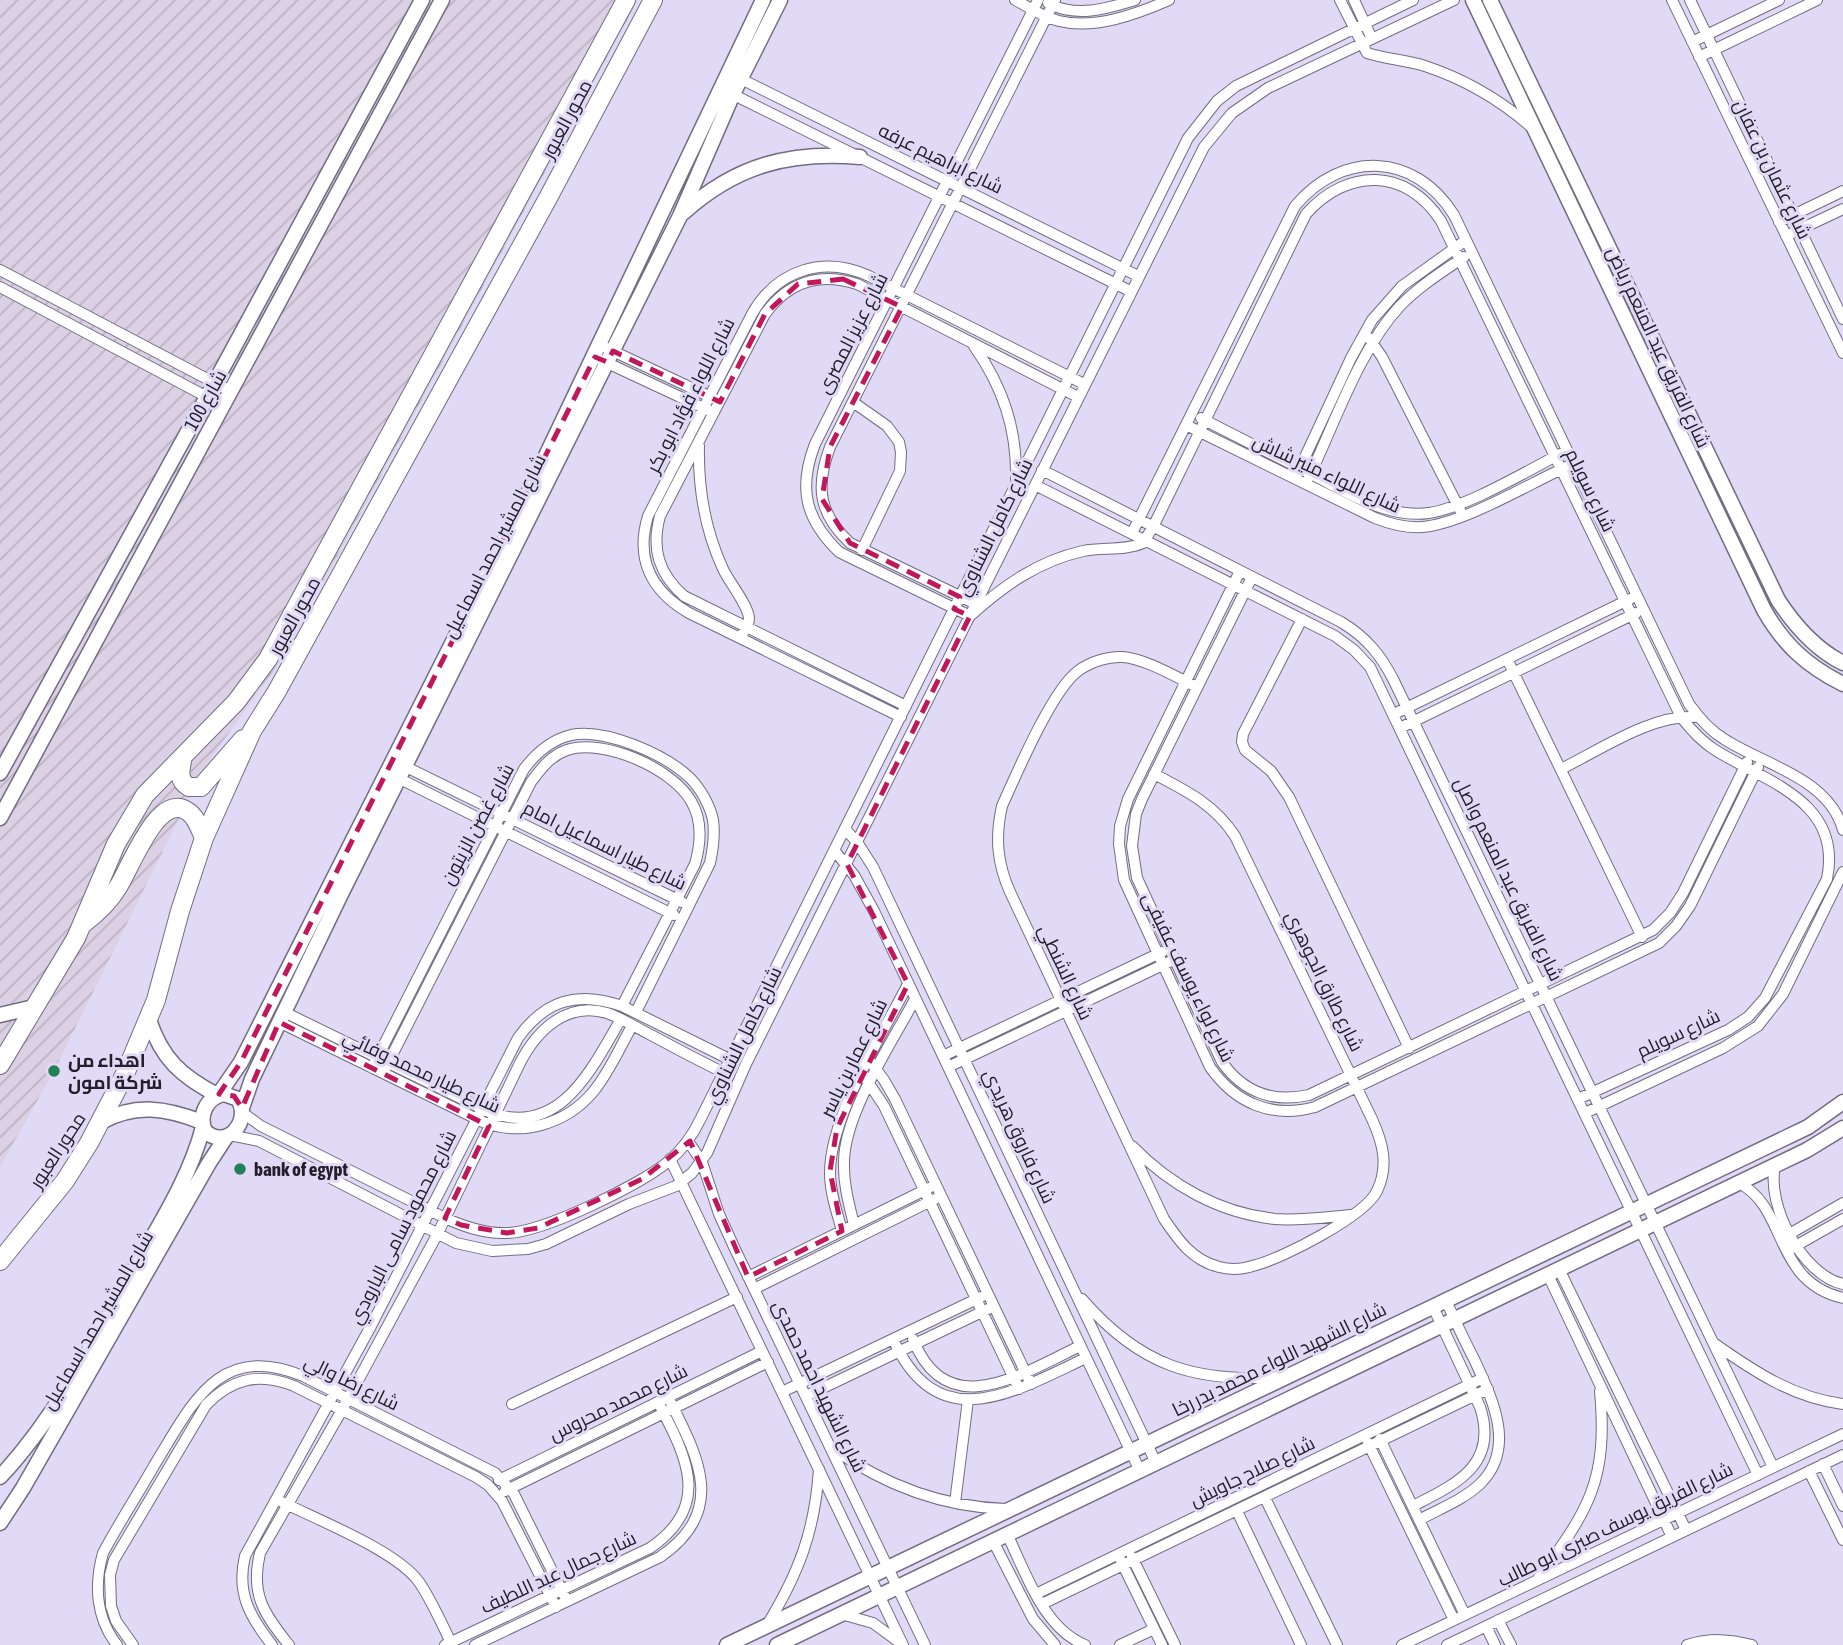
<svg xmlns="http://www.w3.org/2000/svg" width="1843" height="1645" viewBox="0 0 1843 1645" font-family="'Asap Condensed',Cairo,sans-serif">
  <style>
    .industrial { fill: url(#industrial-furrows) }
    .lines { fill: none; stroke-linecap: round; stroke-linejoin: round }
    .street-casing { stroke: #726c84; stroke-width: 12 }
    .secondary-casing { stroke: #726c84; stroke-width: 17 }
    .highway-casing { stroke: #726c84; stroke-width: 20 }
    .street { stroke: #fff; stroke-width: 10 }
    .secondary { stroke: #fff; stroke-width: 14 }
    .highway { stroke: #fff; stroke-width: 18 }
    .marked { fill: none; stroke: #c2185b; stroke-width: 5; stroke-dasharray: 14 9; stroke-linejoin: round }
    .poi-dot { fill: #237f55; stroke: #e1daf6; stroke-width: 2.5 }
    .labels { text-anchor: middle; stroke-width: 6; stroke-linejoin: round; paint-order: stroke }
    .street-label { font-size: 19px; fill: #22202a; stroke: #e1daf6 }
    .poi-label { font-size: 19px; font-weight: bold; fill: #22202a; stroke: #e1daf6; text-anchor: start }
  </style>
  <defs>
    <pattern id="industrial-furrows" width="10" height="10" patternUnits="userSpaceOnUse" patternTransform="scale(1.75)"><rect width="10" height="10" fill="#dbd0e4"/><path d="M-1 1l2-2M0 10L10 0M9 11l2-2" fill="none" stroke="#bcb2c4"/></pattern>
  </defs>
  <rect width="100%" height="100%" fill="#e1daf6"/>
  <path class="industrial" d="M0,0h638l-357,661 -76,105 -151,305 -54,96z"/>
  <g class="lines">
    <defs>
      <path id="street" d="M1015,0c14,7 28,17 44,21 35,9 78,-7 110,-21
        M1038,0l-223,444c-17,44 -10,75 24,108l131,64c33,-30 68,-55 113,-65 19,-4 42,0 60,-8l10,-16 153,-313c41,-46 100,-47 135,7l240,496c10,13 20,24 34,33 51,32 128,51 112,129l-62,119 -17,19 -20,13 -150,69
        M1340,0l27,53c19,6 39,7 58,13 39,13 74,33 105,60
        M1354,0l18,39
        M1672,0l171,353
        M1690,0l153,319
        M1048,3c27,15 58,6 87,-3
        M1692,42l87,-42
        M1699,57l118,-57
        M737,77l401,199
        M730,93l400,198
        M1779,222l64,-31
        M1786,236l57,-27
        M0,270l232,122
        M0,287l224,119
        M1369,338l13,19 78,153
        M600,345l113,53
        M974,346c29,41 43,83 42,133
        M601,360l107,50
        M853,402l34,24 12,16 2,10 -1,19 -38,79
        M1201,418c34,18 69,35 104,53 39,19 80,48 124,42 38,-6 96,-41 131,-59
        M1186,425l189,93c15,6 30,10 47,9 40,-3 105,-42 144,-60
        M699,446c-1,43 6,84 24,123 6,13 25,36 26,49 0,6 -3,11 -6,15
        M1042,470l299,152c25,15 40,33 53,59l379,786
        M1298,472l53,-114 21,-38 30,-34 64,-46
        M1309,477c26,-54 50,-127 91,-171 18,-19 42,-34 64,-49
        M1035,485l300,151 19,14 16,17 388,808
        M1132,533l163,-327c47,-56 120,-54 159,9l235,489c10,14 20,26 35,35 40,26 105,39 119,91
        M1240,571l-112,228 -8,27 -1,18 5,36 86,187c25,36 62,52 105,40l344,-164 17,-17 14,-20 68,-139
        M1252,577l-110,222 -6,15 -4,32 5,32 85,184c21,30 51,41 87,33l344,-165 17,-17 13,-20 64,-131
        M976,604l-126,-61c-31,-29 -35,-56 -20,-96l225,-447
        M1302,619l-59,115 -1,8 3,8 26,21 18,26 120,251
        M1507,659l135,278
        M906,706l-222,-110c-25,-22 -33,-47 -24,-80l105,-202c23,-32 55,-42 92,-30l221,113
        M1394,714l236,-115
        M901,717l-212,-104c-38,-22 -54,-54 -41,-97l104,-202c25,-44 71,-59 117,-38l215,108
        M1400,728l236,-115
        M400,764l282,138
        M1561,769c41,-20 90,-55 137,-52
        M1154,774c33,17 61,31 81,62l137,283c11,24 17,47 5,72 -12,25 -94,67 -121,74 -12,4 -26,5 -37,2 -27,-7 -40,-26 -55,-48l-154,-327c-13,-29 -15,-55 -8,-86 14,-31 50,-116 76,-135 12,-9 30,-15 45,-14 23,2 53,20 74,30
        M396,777l278,138
        M845,829l12,13 16,25 283,596
        M834,850l20,25 20,36 266,560
        M284,1012l205,100c71,27 103,-44 132,-93
        M279,1022l204,100c39,15 83,2 110,-30 16,-19 27,-45 39,-66
        M943,1056l219,-104
        M869,1060l15,20 11,19 136,285
        M948,1067l221,-105
        M372,1068l152,-299c12,-16 26,-29 47,-34 34,-7 94,19 119,43 10,10 20,27 23,42 2,14 0,29 -3,43l-74,149
        M383,1073l148,-291c10,-13 19,-26 36,-32 36,-12 105,18 124,51 12,20 10,42 4,63l-73,142
        M862,1073l22,33 135,283
        M243,1113l18,13 184,92c20,9 40,16 62,15 37,-1 133,-48 162,-72 14,-12 24,-26 32,-43l487,-980 29,-37 19,-15 177,-86
        M1585,1113l138,-65 35,-22 25,-32 60,-122
        M230,1135l29,6 197,102 36,8 36,-2 18,-5 83,-40 47,-18 16,-13 15,-20 39,-89 458,-917 28,-34 36,-25 186,-88
        M688,1141l14,21 17,52 15,33 191,398
        M1132,1146c38,39 87,67 143,73 24,2 51,-2 76,-4
        M670,1159l233,486
        M1775,1166c-9,39 27,109 68,118
        M1739,1183c49,25 34,99 104,115
        M854,1225c-5,-21 -11,-42 -10,-64 1,-49 48,-118 71,-162
        M842,1231c-5,-19 -12,-38 -12,-58 0,-57 52,-138 78,-189
        M1786,1236l57,-33
        M1792,1248l51,-29
        M1559,1269l127,261
        M1548,1275l124,262
        M748,1277l181,-89
        M754,1289l181,-90
        M1082,1299c57,66 112,84 197,78
        M893,1339c45,100 120,53 193,19
        M913,1339c34,86 110,34 167,7
        M1715,1344c40,28 79,54 128,60
        M782,1392l199,-95
        M806,1396l182,-87
        M512,1404l225,-107
        M1380,1439l85,176
        M1368,1443l86,177
        M832,1448c52,37 110,59 174,61
        M1823,1464l20,42
        M1809,1471l34,69
        M499,1480l263,-129
        M505,1491l263,-129
        M1265,1498l72,147
        M282,1502c36,18 115,49 137,80 13,19 23,42 33,63
        M955,1503l13,-103
        M1413,1506c43,-22 86,-41 67,-99l-47,-100
        M1237,1511l64,134
        M1419,1520c20,-11 44,-20 61,-36 37,-36 12,-86 -6,-125 -10,-19 -19,-39 -28,-58
        M1007,1534c19,39 36,94 78,111
        M993,1541l40,78 22,26
        M1132,1557l43,88
        M1121,1561l41,84
        M1538,1579c51,-70 70,-98 62,-188
        M1036,1594l447,-216
        M1042,1604l446,-215
        M841,1614l32,9 26,19
        M1498,1620l13,25
        M767,1625c32,-52 48,-95 52,-156
        M1486,1626l9,19
        M117,1645c-21,-27 -23,-60 -14,-92 16,-30 35,-59 52,-89 37,-60 64,-123 148,-88l192,97 19,21 53,107
        M133,1645l-17,-24 -5,-15 -1,-31 4,-15 92,-155c26,-27 54,-33 88,-19l182,91 12,8 14,16 54,106
        M272,1645c-22,-28 -36,-52 -27,-89l126,-230 147,-288c28,-39 60,-47 104,-32l109,54
        M289,1645c-25,-31 -39,-51 -29,-92l82,-143 96,-177 82,-170c17,-33 47,-62 87,-50 15,5 30,15 44,22 24,13 49,26 73,38
        M445,1645l205,-97c63,-43 36,-92 8,-146
        M475,1645l185,-88c69,-47 37,-102 8,-160
        M1120,1645l34,-16
        M1402,1645l441,-211
        M1447,1645l396,-190
        M1687,1645c23,-7 42,-6 65,0"/>
      <path id="secondary" d="M1473,0l291,610c20,35 43,56 79,74
        M1490,0l288,600c17,26 37,49 65,63
        M683,213c53,-48 107,-62 177,-56
        M0,773l214,-389 208,-384
        M0,818l442,-818
        M0,1015l34,-8
        M149,1020c13,39 32,56 68,75
        M219,1094l22,-32 293,-581 229,-481
        M224,1094l14,5c14,22 -12,52 -33,32 -7,-16 2,-34 19,-37z
        M242,1108l10,-29 89,-185 339,-678 53,-122 47,-94
        M101,1122c35,-19 65,-14 101,0
        M0,1477c57,-61 96,-138 136,-211 25,-44 54,-89 67,-139
        M0,1523l23,-35 186,-325 17,-26
        M727,1645l1081,-518 35,-25
        M777,1645l1030,-495 36,-22"/>
      <path id="highway" d="M183,756c-2,12 -7,24 6,31h12l42,-48
        M84,923c13,-10 25,-21 34,-36 12,-18 40,-96 69,-76 9,5 13,18 17,27
        M0,1065l76,-127 40,-94 29,-49 91,-93 32,-43 358,-659
        M0,1261l65,-80 24,-38 36,-69 31,-74 24,-89 24,-73 48,-107 25,-40 271,-493 105,-198"/>
    </defs>
    <use href="#street" class="street-casing"/>
    <use href="#secondary" class="secondary-casing"/>
    <use href="#highway" class="highway-casing"/>
    <use href="#street" class="street"/>
    <use href="#secondary" class="secondary"/>
    <use href="#highway" class="highway"/>
  </g>
  <path class="marked" d="M843,279l59,28 -72,140 -8,52 28,44 110,54 -6,12 16,7 -123,248 61,120 -71,144 -7,43 12,60 -94,46 -58,-136 -48,38 -104,49 -31,5 -46,-8 -16,-7 44,-92 -210,-104 -37,86 -8,-12 -15,-2 22,-32 354,-705 12,5 6,-11 107,51 45,-88 33,-30z"/>
  <g class="poi-dot">
    <circle cx="54" cy="1071" r="7"/>
    <circle cx="240" cy="1169" r="7"/>
  </g>
  <g class="labels">
    <g class="street-label">
      <text transform="translate(566 119) rotate(-62)" y="7">محور العبور</text>
      <text transform="translate(941 158) rotate(26)" y="7">شارع ابراهيم عرفه</text>
      <text transform="translate(1773 169) rotate(64)" y="7">شارع عثمان بن عفان</text>
      <text transform="translate(852 333) rotate(-63)" y="7">شارع عزيز المصرى</text>
      <text transform="translate(1659 347) rotate(65)" y="7">شارع الفريق عبد المنعم رياض</text>
      <text transform="translate(690 395) rotate(-63)" y="7">شارع اللواء فؤاد ابو بكر</text>
      <text transform="translate(205 400) rotate(-61)" y="7">شارع 100</text>
      <text transform="translate(1327 473) rotate(25)" y="7">شارع اللواء منير شاش</text>
      <text transform="translate(1591 490) rotate(64)" y="7">شارع سويلم</text>
      <text transform="translate(994 527) rotate(-64)" y="7">شارع كامل الشناوي</text>
      <text transform="translate(494 546) rotate(-63)" y="7">شارع المشير احمد اسماعيل</text>
      <text transform="translate(294 616) rotate(-61)" y="7">محور العبور</text>
      <text transform="translate(477 824) rotate(-62)" y="7">شارع غصن الزيتون</text>
      <text transform="translate(605 845) rotate(26)" y="7">شارع طيار اسماعيل امام</text>
      <text transform="translate(1509 879) rotate(64)" y="7">شارع الفريق عبد المنعم واصل</text>
      <text transform="translate(1066 972) rotate(65)" y="7">شارع الشنطي</text>
      <text transform="translate(1189 977) rotate(64)" y="7">شارع لواء يوسف عفيفى</text>
      <text transform="translate(1325 981) rotate(64)" y="7">شارع طارق الجوهري</text>
      <text transform="translate(1678 1033) rotate(-25)" y="7">شارع سويلم</text>
      <text transform="translate(743 1035) rotate(-64)" y="7">شارع كامل الشناوي</text>
      <text transform="translate(853 1058) rotate(-64)" y="7">شارع عمار بن ياسر</text>
      <text transform="translate(422 1071) rotate(25)" y="7">شارع طيار محمد وفائي</text>
      <text transform="translate(1020 1136) rotate(65)" y="7">شارع فاروق هريدي</text>
      <text transform="translate(57 1150) rotate(-57)" y="7">محور العبور</text>
      <text transform="translate(402 1227) rotate(-63)" y="7">شارع محمود سامى البارودي</text>
      <text transform="translate(97 1320) rotate(-60)" y="7">شارع المشير احمد اسماعيل</text>
      <text transform="translate(1279 1359) rotate(-26)" y="7">شارع الشهيد اللواء محمد بدر رخا</text>
      <text transform="translate(352 1382) rotate(26)" y="7">شارع رضا والي</text>
      <text transform="translate(820 1386) rotate(64)" y="7">شارع الشهيد احمد حمدى</text>
      <text transform="translate(618 1402) rotate(-26)" y="7">شارع محمد محروس</text>
      <text transform="translate(1252 1471) rotate(-26)" y="7">شارع صلاح جاويش</text>
      <text transform="translate(1615 1524) rotate(-26)" y="7">شارع الفريق يوسف صبرى ابو طالب</text>
      <text transform="translate(558 1572) rotate(-25)" y="7">شارع جمال عبد اللطيف</text>
    </g>
    <g class="poi-label">
      <text x="68" y="1067">اهداء من<tspan x="68" dy="22">شركة امون</tspan></text>
      <text x="254" y="1176">bank of egypt</text>
    </g>
  </g>
</svg>
